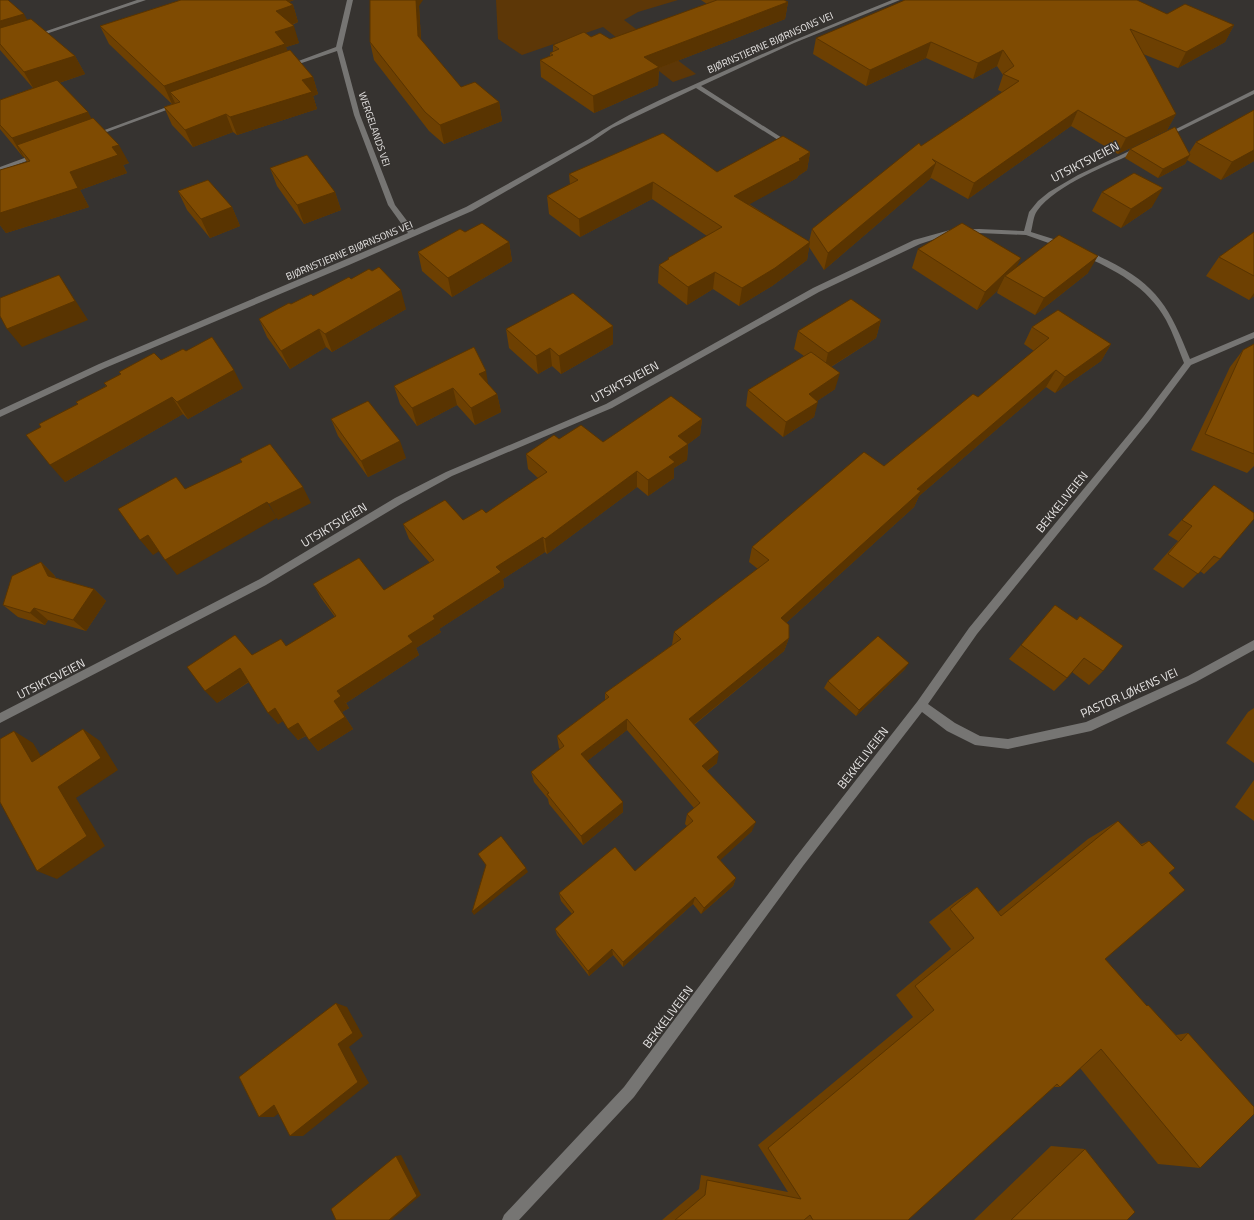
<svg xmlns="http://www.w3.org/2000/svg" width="1254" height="1220" viewBox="0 0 1254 1220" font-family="'Titillium Web',sans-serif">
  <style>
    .green { fill: #5d3707 }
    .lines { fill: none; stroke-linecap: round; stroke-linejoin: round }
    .minor { fill: #767573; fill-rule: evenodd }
    .wall { fill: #6d4002 }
    .shaded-wall { fill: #593401 }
    .building { fill: #7f4b02; stroke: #593401 }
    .labels { text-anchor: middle; stroke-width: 3; stroke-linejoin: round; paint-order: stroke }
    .far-street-label { font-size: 10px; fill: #e7e5e4; stroke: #363330 }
    .street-label { font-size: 12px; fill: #e7e5e4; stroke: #363330 }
  </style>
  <rect width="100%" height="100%" fill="#363330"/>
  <path class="green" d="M496,0h182l-40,12 -14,8 72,54 -23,8 -70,-55 -81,28 -24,-16z"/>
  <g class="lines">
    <path class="minor" d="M137,0h9l-109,37 -5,-1z
      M347,0h6l-11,48 18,67 35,90 19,25 52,-23 123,-68c35,-24 75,-41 113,-58 63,-29 126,-55 190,-81h8l-106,43 -93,43 92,59v2h-4l-93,-59 -84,40 -19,13 -121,70 -123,54 -244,103 -105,49v-7l99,-46 309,-131 -20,-28 -34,-90 -17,-64 -47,16 -5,-1 51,-19z
      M1254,90v4l-87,43 -5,-1z
      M175,104l5,1 -84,31 -5,-1z
      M1138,147l2,1v2c-30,15 -84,34 -103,61 -4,6 -4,14 -6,21l35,11v4h-6l-34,-12 -47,-2 -29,1 -30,10 -101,48 -207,116 -160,68 -51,28 -135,81 -266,138v-10l260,-134 135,-81 51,-26 160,-68 207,-116 101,-48 36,-10 29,-1 45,2 5,-19 9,-11 11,-9 29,-17z
      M38,153l3,2 -1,1 -40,15v-4z
      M1081,251c8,-1 19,6 26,9 51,25 63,49 83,99l64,-27v6l-63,27 -42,56 -172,213 -49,70 27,19 25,13 28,3 78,-17 102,-46 66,-36v10l-58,32 -105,49 -83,18 -33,-4 -28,-14 -25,-19 -119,154 -169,231 -115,123h-17l2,-5 120,-128 171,-229 122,-156 52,-74 174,-211 41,-54c-6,-15 -11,-30 -18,-43 -18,-33 -52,-51 -85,-65z"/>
  </g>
  <path class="wall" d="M0,0l75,56 10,18 -26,9 29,29 3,7 38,44 -6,2 4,8 -47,17 9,17 -83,26 -6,-8v-55l27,-8 -3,-5h-1l-23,-28v-29l33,-12 -33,-38z
    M181,0h113l-5,2 4,3 5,17 -6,3 7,18 -13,4 1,4 26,26 5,17 -5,2 4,13 -80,26 -4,-3 -40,15 -21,-22 -8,-18 11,-4 -3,1 -63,-60 -9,-18z
    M701,0h83l4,2 -3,17 -126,49 -1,17 -64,28 -53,-36 -1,-17 10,-4v-3l3,-1v-7l38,-8 19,2 97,-35z
    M419,6l2,34 40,47 38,15 3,19 -58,23 -15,-13 -55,-71 -4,-18z
    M1167,14l67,11 -9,17 -47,26 -35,-14 33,60 -9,16 -49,24 -47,-28 -103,73 -37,-21 -1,1 -106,91 -15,-23 -2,13 -35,26 -33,20 -26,-17 -26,16 -29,-22 1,-18 9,-5v-2l39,-22 -55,-37 -72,38 -31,-23 -2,-18 23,-11 -1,-11 148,-2 93,-20 -3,18 -9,6 -1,2 -48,26 60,38 3,-13 109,-83 81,-54 -4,-2 5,-15 -6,-9 -24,13 -47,-21 -60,28 -53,-32 3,-16z
    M1196,142l58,19 -33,19 -34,-20 -2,4 -27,14 -33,-20 5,-9 59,4z
    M270,168l65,24 6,18 -37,14 -27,-38z
    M178,191l54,16 8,19 -30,12 -23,-28z
    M1102,192l50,15 -31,21 -29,-17z
    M465,232l44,10 3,19 -60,36 -30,-26 -4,-19z
    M1254,232v64l-5,4 -43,-24 13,-19z
    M918,249l99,18 71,6 -53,42 -38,-22 1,-3 -21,20 -65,-42z
    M351,279l55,30 -74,43 -6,-5 -36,22 -23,-32 -8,-18 32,-15 22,-8z
    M881,320l-5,18 -45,29 4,22 -18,12 -3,16 -31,20 -37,-31 2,-16 56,-34 -10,-7 4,-18z
    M613,326v18l-52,30 -9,-8 -14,8 -29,-26 -3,-19z
    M1032,327l79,17 -10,17 -46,32 -9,-6 -127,109 -5,11 -128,116 3,15 -5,13 -90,74 23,38 -10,8 45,60 -32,29 16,18 -3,8 -32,28 -8,-10 -70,63 -10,-12 -24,21 -32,-41 -2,-6 17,-15 -11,-13 -2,-8 76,-22 52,-45 -2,-2 2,-10 7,-6 -67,-78 -40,31 36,51 -40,33 -34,-41 -1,-5 -14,-17 -3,-10 29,-23 -1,-1 -2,-12 48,-36v-7l67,-48 2,-13 84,-63 -9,-7 3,-15 132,-81 94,-69 56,-46 -10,-7z
    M1254,344v122l-7,7 -56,-23 39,-83 13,-17z
    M186,351l57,37 -55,31 -5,-5 -118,68 -24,-55 65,-41 -2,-3 17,-9 -2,-2 42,-12z
    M488,384l9,10 4,18 -26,13 -18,-20 -40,21 -17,-22 -6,-18z
    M331,419l75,39 -38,19 -30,-41z
    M702,419l-2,16 -12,9 -1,16 -13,8v10l-26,18 -11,-9 -90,67 -2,-2 -42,27 1,8 -65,42 2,3 -25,16 3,7 -73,48 3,5 -7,4 11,17 -35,22 -12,-15 -8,4 -15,-19 -5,3 -29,-42 -32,21 35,-48 34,-9 49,-29 -14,-19 -8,-14 71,6 46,-27 -21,-24 -6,-15 60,-4 23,-7 52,-35 -10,-9 -2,-15 33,-15 44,3z
    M1214,485l6,74 -16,15 -4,-3 -17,17 -30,-19 25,-28 -10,-6z
    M41,562l13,13 2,3 38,11 12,12 -20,30 -38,-11 -3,5 -27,-8 -15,-12z
    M1055,605l21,15 4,-4 23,55 -14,14 -17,-13 -5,6 -13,13 -45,-32z
    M905,669l-49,47 -32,-28 4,-7z
    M1254,708v55l-28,-20 22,-31z
    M1254,780v41l-19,-14z
    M1118,821l23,23 8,-3 20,32 -64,86 41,46h2l28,30 12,-2 12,135 -42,-4 -78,-96 -20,19h-6l-146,133h-246l37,-31 2,-14 87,17 -30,-47 155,-128 -17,-22 55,-46 -22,-27 26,-20 22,-15 21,25 90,-73z
    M1051,1146l34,3 42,71h-153z"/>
  <path class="shaded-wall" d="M275,0h19l-17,6z
    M416,0h7l-4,6 3,49 -4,-19z
    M788,2l-3,17 -126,49 -1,17 -64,28 -1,-17 51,-39z
    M293,5l5,17 -17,6 -5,-17z
    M24,14l10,18 -34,10v-21z
    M1234,25l-9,17 -47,26 8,-16z
    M294,26l5,17 -13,4 5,15 -121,30 5,11 -3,1 -8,-18 111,-54z
    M931,42l-5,16 -60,28 4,-16z
    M1003,50l-6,16 -24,13 5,-16z
    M75,56l10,18 -50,17 -11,-19z
    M313,77l5,17 -5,2 4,13 -80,26 -7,-18 72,-37z
    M499,102l3,19 -58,23 -4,-19z
    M1078,110l-7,16 -103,73 6,-16z
    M88,112l10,19 -81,14 7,12h-1l-11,-19z
    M226,114l7,18 -40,15 -8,-17z
    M1176,114l-9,16 -49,24 8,-16z
    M119,145l10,18 -6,2 4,8 -47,17 9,17 -83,26 -6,-8v-12l112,-66z
    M1254,150v11l-33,19 11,-18z
    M810,152l-3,18 -9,6 -1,2 -65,36 2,-18z
    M1190,155l-5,9 -27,14 5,-9z
    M936,163l-6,16 -106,91 4,-17z
    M653,182l-1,17 -72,38 -1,-18z
    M1163,188l-11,19 -31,21 10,-19z
    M335,192l6,18 -37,14 -7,-19z
    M232,207l8,19 -30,12 -9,-19z
    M509,242l3,19 -60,36 -4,-19z
    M810,242l-3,18 -35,26 -33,20 3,-18z
    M1098,256l-10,17 -53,42 9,-17z
    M1021,258l-9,19 -7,-1 -7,14 -21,20 8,-18z
    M715,272l-2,17 -26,16 1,-18z
    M59,275l29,45 -66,27 -15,-18z
    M401,290l5,19 -74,43 -7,-18z
    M1254,293v3l-5,4z
    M881,320l-5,18 -52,33 4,-18z
    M613,326v18l-52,30 -2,-18z
    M319,329l7,18 -36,22 -9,-18z
    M1111,344l-10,17 -46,32 10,-16z
    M550,348l2,18 -14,8 -2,-18z
    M234,370l9,18 -55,31 -11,-17z
    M1056,370l-10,17 -127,109 -5,11 -138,125 5,-14 136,-129z
    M486,371l3,18 -10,-15z
    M840,373l-5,16 -30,20 4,-15z
    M453,388l4,17 -40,21 -5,-18z
    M497,394l4,18 -26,13 -4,-17z
    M172,397l11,17 -118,68 -15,-17z
    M818,402l-4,15 -31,20 3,-15z
    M702,419l-2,16 -12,9 -1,16 -13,8v10l-26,18v-16l30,-44z
    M400,441l6,17 -38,19 -7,-16z
    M637,471v16l-90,67 -2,-15z
    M303,487l8,16 -33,17 -9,-16z
    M267,502l10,16 -100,57 -12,-15z
    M148,535l13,15 -8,5 -13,-15z
    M543,537l2,15 -42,27 1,8 -65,42 2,3 -25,16 3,7 -73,48 -9,-12 71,-55 88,-69z
    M41,562l13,13 7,14 -13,-13z
    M94,589l12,12 -20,30 -13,-11z
    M34,608l14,12 -3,5 -15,-12z
    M789,638l-5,13 -97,79 2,-11z
    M909,663l-4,6 -49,47 3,-6z
    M240,668l11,12 -34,23 -12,-12z
    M341,696l8,12 -7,4 11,17 -35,22 -9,-11 25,-39z
    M275,708l10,12 -7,4 -10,-11z
    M627,719v11l-45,35 -1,-11z
    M298,723l9,12 -9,5 -10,-11z
    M83,729l17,12 18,29 -42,28 29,48 -48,33 -20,-8 21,-84z
    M14,731l19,12 18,30 -19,-11z
    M719,752l-2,11 -17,13 2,-10z
    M623,802v10l-40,33 -2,-9z
    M756,822l-4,9 -37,34 2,-8z
    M526,868l2,4 -54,43 -2,-3z
    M736,878l-3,8 -32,28 3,-6z
    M695,897l-2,7 -70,63v-5z
    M612,949l1,6 -24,21 -1,-5z
    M336,1003l11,4 16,29 -14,11 20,36 -66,53h-13l48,-92z
    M274,1105l14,1 -14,11h-15z
    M401,1155l20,40 -30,25h-2l7,-64z"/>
  <path class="building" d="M0,0h8l16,14 -24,7z
    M181,0h105l7,5 -17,6 18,15 -19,6 10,12 -121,42 -64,-60z
    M370,0h46l2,36 43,51 14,-5 24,20 -59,23 -15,-13 -55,-70z
    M717,0h67l4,2 -144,55 15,10 -66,29 -53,-36 13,-5 -3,-2 9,-4 -6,-4 31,-13 7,5 9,-4 10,6z
    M905,0h232l30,14 18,-10 49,21 -48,27 -56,-23 46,85 -50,24 -48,-28 -104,73 -42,-24 4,4 -108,90 -16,-24 107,-86 2,3 98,-65 -16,-7 11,-8 -11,-16 -25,13 -47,-21 -61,28 -54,-32z
    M31,19l44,37 -51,16 -24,-28v-16z
    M290,50l23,27 -11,3 10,12 -82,25 -4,-3 -41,16 -21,-23 16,-5 -10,-10z
    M57,80l31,32 -76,26 -12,-13v-25z
    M1254,110v40l-22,12 -36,-20z
    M93,118l26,27 -7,2 6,8 -48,17 8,16 -78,25v-43l30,-9 -13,-16z
    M1175,127l15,28 -27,14 -33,-20z
    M663,133l54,39 66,-36 27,16 -11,7 2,1 -67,36 76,46 -35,26 -33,20 -27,-16 -27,15 -29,-22 10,-6 -1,-1 54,-31 -69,-45 -74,37 -32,-23 31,-16 -9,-6z
    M307,155l28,37 -38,13 -27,-37z
    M1134,173l29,15 -32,21 -29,-17z
    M208,180l24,27 -31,12 -23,-28z
    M482,223l27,19 -61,36 -30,-26 42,-23 5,3z
    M962,223l59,35 -36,34 -67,-43z
    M1254,232v44l-35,-19z
    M1059,235l39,21 -54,42 -39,-22z
    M379,267l22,23 -76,44 -6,-5 -38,22 -22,-32 30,-16 2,1 20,-10 2,2 36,-19 2,2 18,-10 3,2z
    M59,275l16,26 -68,28 -7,-13v-18z
    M573,293l40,33 -54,30 -9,-8 -14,8 -30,-27z
    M851,299l30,21 -53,33 -30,-22z
    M1058,310l53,34 -46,33 -9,-7 -139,119 4,2 -140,127 8,7v13l-100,81 30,33 -17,14 54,56 -39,35 19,21 -32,30 -9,-11 -72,65 -11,-13 -24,22 -33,-42 19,-17 -15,-19 56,-46 20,24 58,-50 -6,-7 13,-11 -73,-84 -46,35 42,48 -42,34 -34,-42 2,-1 -18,-21 33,-26 -7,-10 52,-39 -4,-4 76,-54 -7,-7 95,-72 -17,-13 112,-95 20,14 89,-72 5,3 71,-59 -17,-11z
    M212,337l22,33 -57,32 -5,-5 -122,68 -24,-30 15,-8 -2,-3 39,-20 -2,-2 31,-16 -3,-3 17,-9 -2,-2 35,-19 7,7 22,-11 3,2z
    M1254,344v110l-49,-20 38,-84z
    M474,347l12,24 -7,3 18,20 -26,14 -18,-20 -41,20 -18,-22z
    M811,352l29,21 -31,21 9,8 -32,20 -38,-32z
    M671,396l31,23 -24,17 10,8 -19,13 6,5 -27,18 -11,-9 -92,68 -2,-2 -47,30 5,5 -68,44 2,3 -27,17 5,6 -76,49 4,5 -7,5 11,16 -36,23 -11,-17 -10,6 -13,-21 -7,5 -28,-45 -35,23 -18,-24 48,-32 17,20 29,-16 5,7 50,-30 -23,-32 46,-26 25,32 50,-30 -31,-36 42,-24 18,20 19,-11 4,4 61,-41 -21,-18 28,-19 5,4 22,-14 22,17z
    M368,401l32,40 -39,20 -30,-42z
    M270,444l33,43 -34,17 -2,-2 -102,58 -17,-25 -8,5 -22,-31 58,-32 9,12 57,-27 -2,-3z
    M1214,485l40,28v6l-34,40 -6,-3 -16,18 -30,-20 24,-28 -10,-6z
    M41,562l7,14 46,13 -21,31 -39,-12 -4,5 -27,-8 9,-29z
    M1055,605l22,15 3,-4 43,30 -20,25 -19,-13 -17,20 -46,-33z
    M878,636l31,27 -50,47 -31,-29z
    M83,729l18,29 -43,29 29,49 -50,35 -37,-69v-63l14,-8 18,31z
    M1118,821l24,25 7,-5 26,27 -6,5 16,17 -80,69 42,47 1,-1 33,36 7,-8 66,74v7l-54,54 -99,-119 -41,38 -3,-3 -149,136h-95l-3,-5 -6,5h-129l30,-25 2,-15 94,19 -33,-51 166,-138 -19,-24 59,-48 -24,-29 27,-22 24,29z
    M501,836l25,32 -54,44 14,-47 -8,-11z
    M336,1003l17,30 -15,11 20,38 -68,54 -16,-31 -15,12 -20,-40z
    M1085,1149l50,63 -8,8h-116z
    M396,1156l21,40 -28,24h-53l-5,-11z"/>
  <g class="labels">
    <g class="far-street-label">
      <text transform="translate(770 42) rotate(-24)" y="4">BJØRNSTJERNE BJØRNSONS VEI</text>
      <text transform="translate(375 129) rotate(71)" y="4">WERGELANDS VEI</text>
      <text transform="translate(349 250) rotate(-23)" y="4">BJØRNSTJERNE BJØRNSONS VEI</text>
    </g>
    <g class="street-label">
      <text transform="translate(1085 162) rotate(-27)" y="4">UTSIKTSVEIEN</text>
      <text transform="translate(625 382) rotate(-28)" y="4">UTSIKTSVEIEN</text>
      <text transform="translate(1062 502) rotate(-51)" y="4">BEKKELIVEIEN</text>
      <text transform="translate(334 525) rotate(-31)" y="4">UTSIKTSVEIEN</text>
      <text transform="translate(51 679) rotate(-27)" y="4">UTSIKTSVEIEN</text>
      <text transform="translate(1129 693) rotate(-24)" y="4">PASTOR LØKENS VEI</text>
      <text transform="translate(863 758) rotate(-52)" y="4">BEKKELIVEIEN</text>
      <text transform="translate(668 1017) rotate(-53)" y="4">BEKKELIVEIEN</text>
    </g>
  </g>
</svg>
